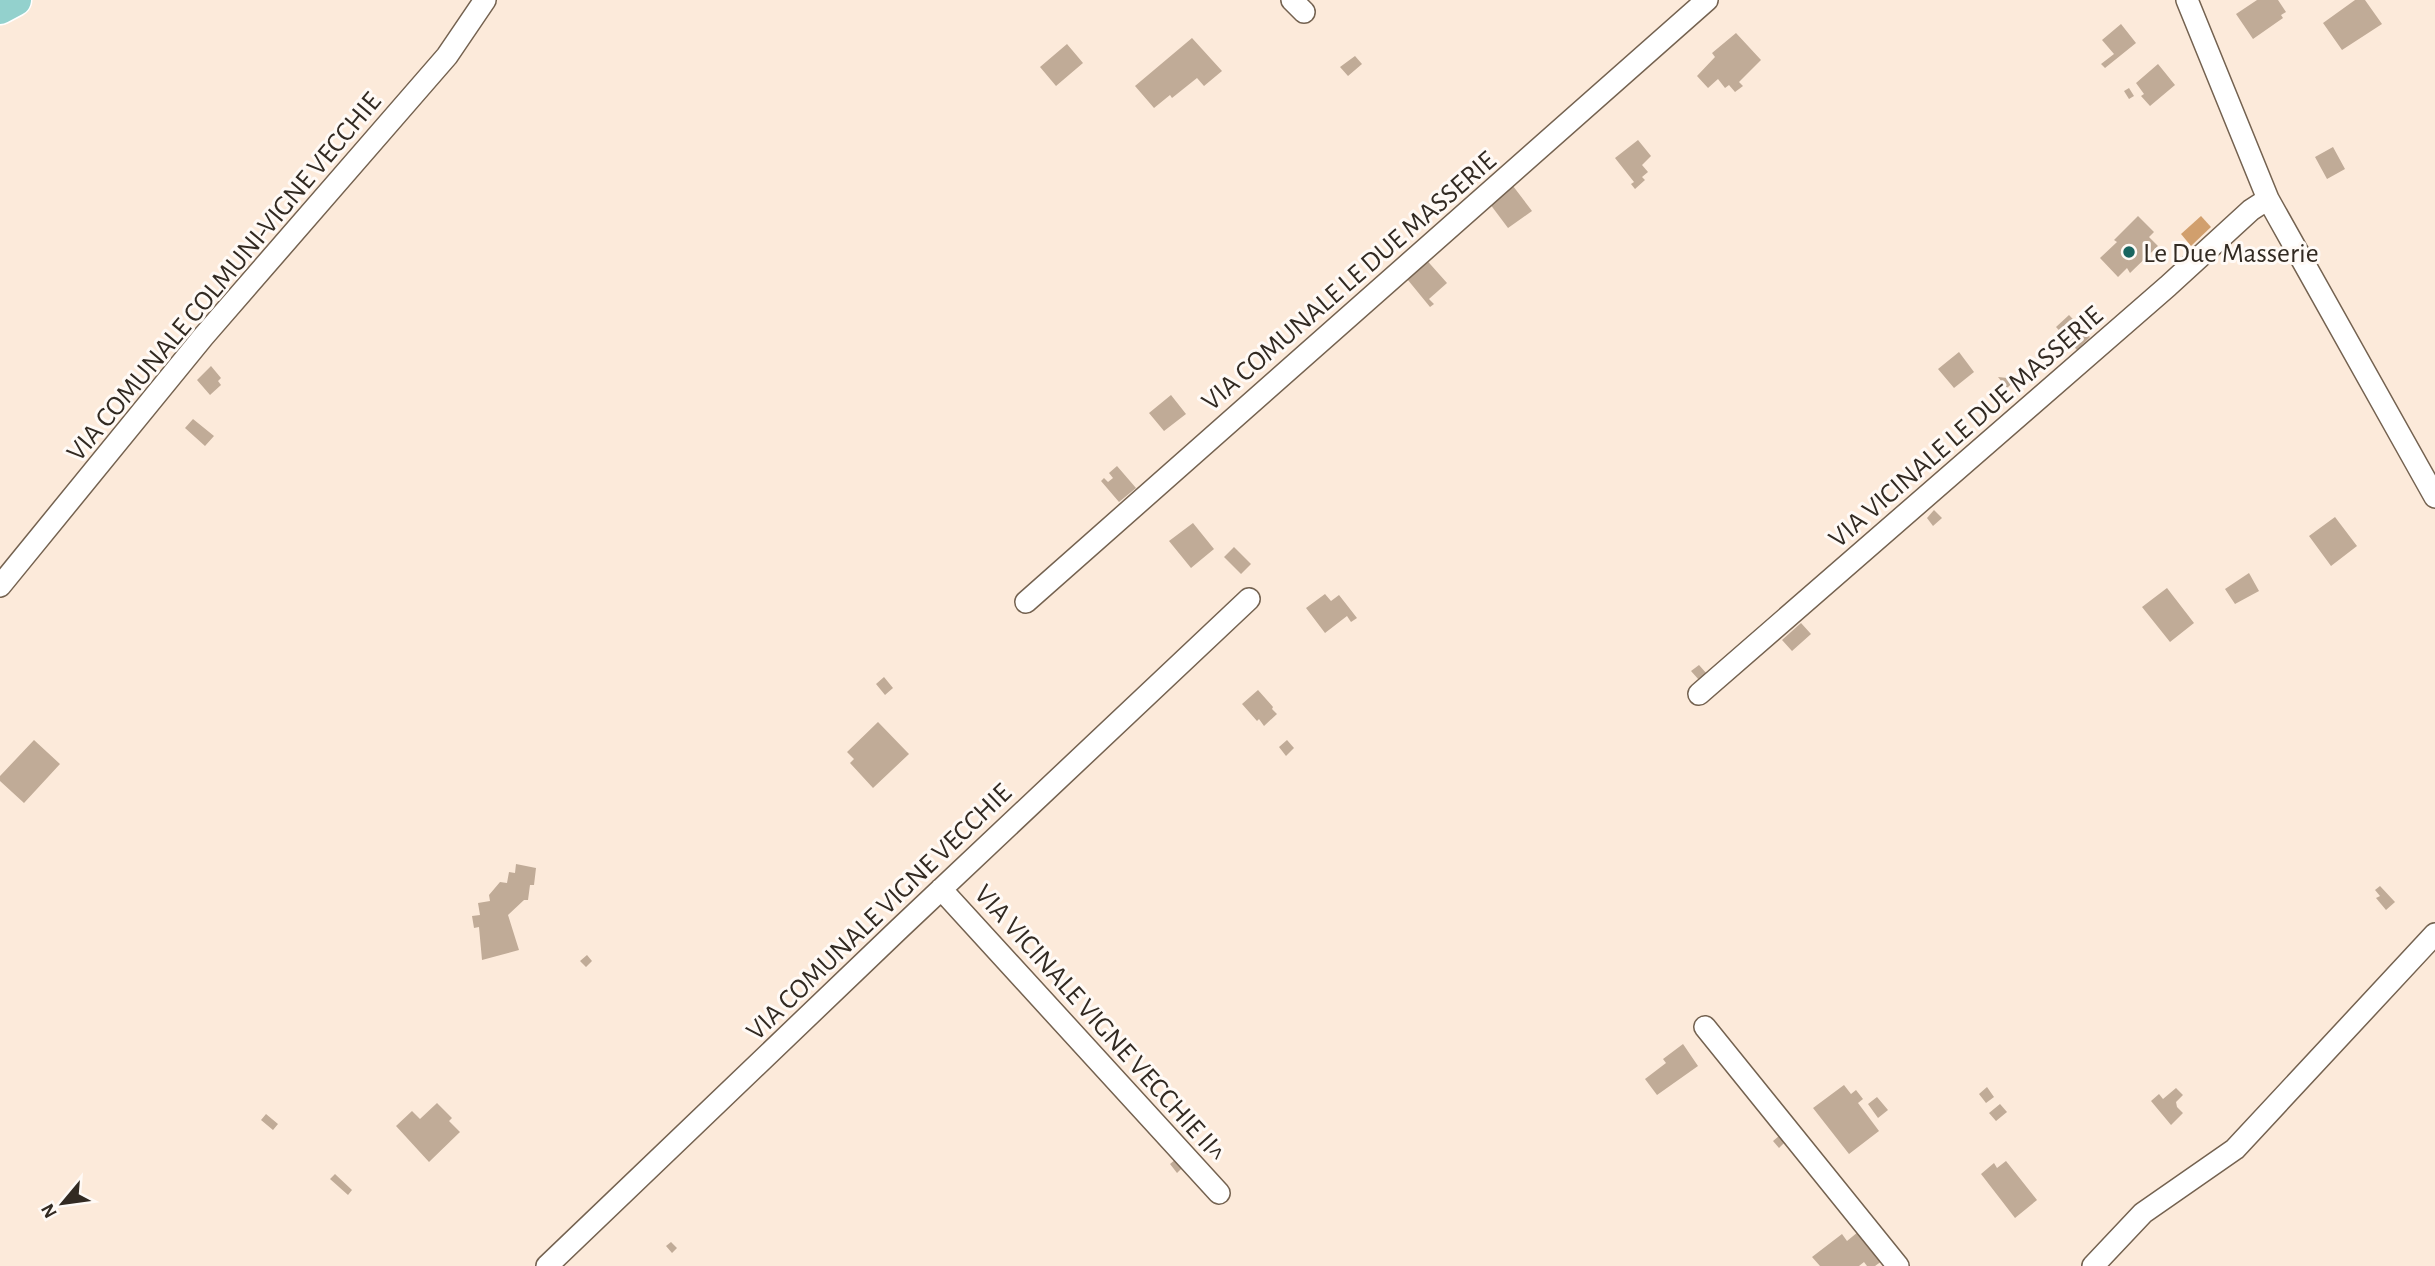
<svg xmlns="http://www.w3.org/2000/svg" width="2435" height="1266" viewBox="0 0 2435 1266" font-family="'Alegreya Sans',sans-serif">
  <style>
    .water { fill: #d19f6d }
    .building { fill: #c0ab97 }
    .lines { fill: none; stroke-linecap: round; stroke-linejoin: round }
    .minor-casing { stroke: #746250; stroke-width: 24 }
    .primary-casing { stroke: #fff; stroke-width: 35 }
    .minor { stroke: #fff; stroke-width: 21 }
    .primary { stroke: #93d1cd; stroke-width: 32 }
    .poi-dot { fill: #186560; stroke: #fffaf6; stroke-width: 2.5 }
    .labels { text-anchor: middle; stroke-width: 6; stroke-linejoin: round; paint-order: stroke }
    .poi-label { font-size: 28px; fill: #322a22; stroke: #fffaf6; text-anchor: start }
    .street-label { font-size: 28px; fill: #322a22; stroke: #fffaf6 }
  </style>
  <rect width="100%" height="100%" fill="#fceada"/>
  <path class="water" d="M2201,216l10,11 -20,19 -10,-12z"/>
  <path class="building" d="M2257,0h21l8,12 -5,3 2,3 -30,21 -17,-25z
    M2355,0h10l17,24 -40,26 -19,-27z
    M2121,24l15,19 -31,25 -4,-4 13,-10 -12,-14z
    M1736,33l25,27 -22,22 4,4 -8,6 -6,-7 -4,3 -7,-9 -10,9 -11,-12 18,-19 -3,-4z
    M1192,38l30,33 -18,15 -7,-8 -25,20 -2,-3 -16,13 -19,-22z
    M1067,44l16,19 -27,23 -16,-19z
    M1355,56l7,8 -14,12 -8,-9z
    M2158,64l17,21 -25,21 -9,-10 3,-2 -8,-11z
    M2129,88l5,8 -5,3 -5,-8z
    M1638,140l13,16 -9,9 6,7 -6,5 3,3 -10,9 -4,-5 3,-2 -19,-24z
    M2333,147l12,22 -18,10 -12,-22z
    M1513,186l19,25 -24,17 -18,-24z
    M2138,216l16,16 -5,5 9,9 -28,27 -3,-5 -9,9 -18,-19 17,-16 -3,-2z
    M1423,256l24,27 -18,16 5,5 -4,3 -27,-33z
    M2069,315l21,22 -13,13 -21,-23z
    M1959,352l15,20 -20,16 -16,-19z
    M211,366l10,12 -3,3 3,4 -11,10 -13,-15z
    M1998,377l19,2 -10,9z
    M1171,395l15,19 -22,17 -15,-18z
    M193,419l21,17 -9,10 -20,-18z
    M1117,466l19,22 -17,14 -18,-21 3,-3 4,4 5,-4 -4,-5z
    M1934,510l8,8 -9,8 -6,-8z
    M2335,517l22,29 -26,20 -22,-30z
    M1193,523l21,26 -23,19 -22,-27z
    M1234,547l17,17 -10,10 -17,-17z
    M2249,573l10,18 -24,13 -10,-15z
    M2167,588l27,35 -24,19 -28,-35z
    M1325,594l6,7 8,-6 18,23 -6,4 -4,-6 -22,17 -19,-25z
    M1801,623l10,11 -19,17 -10,-11z
    M1699,665l8,9 -8,6 -8,-9z
    M884,677l9,11 -8,7 -9,-11z
    M1258,690l15,17 -1,2 5,5 -13,12 -5,-7 -2,2 -15,-17z
    M878,722l31,32 -36,34 -23,-25 4,-4 -7,-7z
    M34,740l26,24 -36,39 -24,-22v-5z
    M1287,740l7,8 -8,8 -7,-9z
    M516,864l20,4 -2,17h-4l-2,15h-4l-16,15 11,35 -37,10 -3,-33 -5,1 -2,-12 8,-1 -2,-12 12,-2 -1,-6 11,-13 7,1 2,-11 6,1z
    M2380,886l15,16 -9,8 -10,-12 4,-2 -5,-6z
    M587,955l5,6 -6,6 -6,-6z
    M1683,1044l15,22 -41,29 -12,-16 21,-16 -3,-4z
    M1844,1085l7,9 5,-4 7,9 -5,4 21,28 -30,23 -36,-46z
    M1987,1087l7,10 -8,6 -7,-9z
    M2176,1088l7,7 -7,7 1,5 6,6 -12,12 -20,-24 8,-7 4,5z
    M1877,1097l11,13 -10,8 -10,-14z
    M437,1103l15,15 -3,3 11,11 -31,30 -33,-36 16,-15 8,8z
    M2000,1104l7,8 -11,9 -7,-8z
    M266,1114l12,10 -5,6 -12,-10z
    M1779,1136l6,6 -6,6 -6,-7z
    M1176,1159l7,8 -6,6 -7,-9z
    M2006,1161l31,39 -22,18 -34,-44 13,-11 3,5z
    M335,1174l17,16 -4,5 -18,-16z
    M1858,1232l24,29 -7,5h-8l-3,-4 -5,4h-39l-8,-9 30,-23 5,7z
    M671,1242l6,6 -5,5 -6,-7z"/>
  <g class="lines">
    <defs>
      <path id="minor" d="M1292,0l12,12
        M2187,0l81,199 167,298
        M0,586l203,-249 244,-281 38,-56
        M1026,602l681,-602
        M1699,694l469,-408 83,-76 17,-11
        M941,889l278,304
        M1705,1027l193,239
        M547,1266l352,-337 350,-330
        M2093,1266l50,-53 92,-64 200,-215"/>
      <path id="primary" d="M0,8l15,-8"/>
    </defs>
    <use href="#minor" class="minor-casing"/>
    <use href="#primary" class="primary-casing"/>
    <use href="#minor" class="minor"/>
    <use href="#primary" class="primary"/>
  </g>
  <circle class="poi-dot" cx="2129" cy="252" r="7"/>
  <g class="labels">
    <g class="poi-label">
      <text x="2143" y="262">Le Due Masserie</text>
    </g>
    <g class="street-label">
      <text transform="translate(223 276) rotate(-50)" y="10">VIA COMUNALE COLMUNI-VIGNE VECCHIE</text>
      <text transform="translate(1348 280) rotate(-41)" y="10">VIA COMUNALE LE DUE MASSERIE</text>
      <text transform="translate(1965 426) rotate(-41)" y="10">VIA VICINALE LE DUE MASSERIE</text>
      <text transform="translate(878 911) rotate(-44)" y="10">VIA COMUNALE VIGNE VECCHIE</text>
      <text transform="translate(1101 1022) rotate(48)" y="10">VIA VICINALE VIGNE VECCHIE II^</text>
    </g>
  </g>
  <g transform="translate(63 1203) rotate(241)" stroke="#fffaf6" stroke-width="5" paint-order="stroke">
  <path d="M0-5L12 26L0 18L-12 26Z" fill="#322a22"/>
  <text y="-10" font-size="19" font-weight="bold" text-anchor="middle" fill="#322a22">N</text>
  </g>
</svg>
